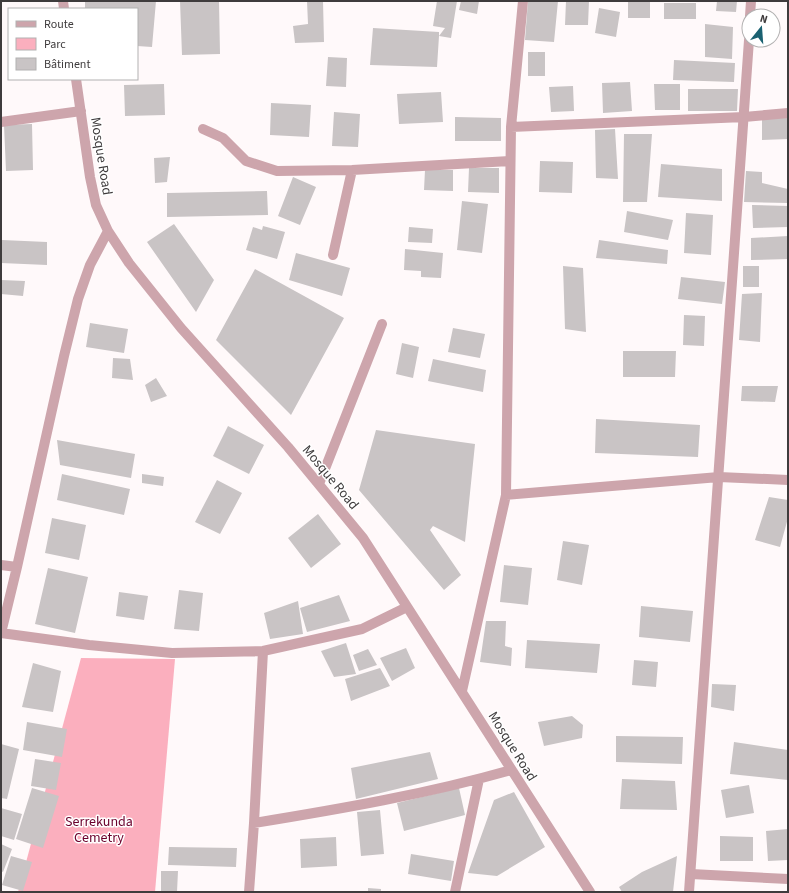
<svg xmlns="http://www.w3.org/2000/svg" width="789" height="893" viewBox="0 0 789 893" font-family="'Source Sans 3',sans-serif">
  <style>
    .green { fill: #fbafbe }
    .building { fill: #c9c4c5 }
    .lines { fill: none; stroke-linecap: round; stroke-linejoin: round }
    .minor { stroke: #cda5ac; stroke-width: 10 }
    .labels { text-anchor: middle; stroke-width: 3; stroke-linejoin: round; paint-order: stroke }
    .street-label { font-size: 14px; fill: #3f3c3d; stroke: #fff }
    .park-label { font-size: 14px; fill: #6a002c; stroke: #fff }
  </style>
  <rect width="100%" height="100%" fill="#fff9fa"/>
  <path class="green" d="M81,658l94,1 -20,233h-137z"/>
  <path class="building" d="M85,1h71l-4,46 -15,-1v-37h-52z
    M180,1h39l1,53 -38,1z
    M307,1h16l1,41 -29,1 -2,-17 15,-2z
    M437,1h20l-6,37 -12,-2 -2,31 -67,-2 3,-37 66,4v4l6,-8 -12,-2z
    M461,1h18l-2,13 -18,-4z
    M528,1h30l-4,41 -29,-2z
    M566,1h23l-1,24h-23z
    M628,1h22v17h-22z
    M717,1h20l-1,11 -20,-1z
    M664,3h32v16h-32z
    M599,8l21,4 -4,25 -21,-4z
    M705,24l28,3 -1,32 -27,-2z
    M528,52h17v24h-17z
    M328,57l19,1 -1,29 -20,-1z
    M674,60l61,3 -1,19 -61,-2z
    M630,82l2,29 -29,2 -1,-30z
    M164,84l1,31 -40,1 -1,-31z
    M654,84h26v26h-25z
    M573,86l1,25 -23,1 -2,-25z
    M688,89h50l-1,22h-49z
    M441,92l2,30 -44,2 -2,-30z
    M271,103l40,2 -2,32 -39,-2z
    M334,112l26,2 -2,33 -26,-1z
    M788,113v26l-26,1v-24z
    M455,117l46,1v23h-46z
    M32,124l1,46 -27,1 -2,-46z
    M615,129l3,50 -22,-1 -1,-48z
    M624,134h28l-5,68h-24z
    M170,157l-3,25 -12,1 -1,-25z
    M540,161l33,1 -1,31 -33,-1z
    M661,164l61,5v32l-64,-4z
    M469,168h30v25l-31,-1z
    M425,170h28v21l-29,-1z
    M746,171l16,1v11l26,6v14l-44,-1z
    M293,177l23,10 -16,38 -22,-9z
    M267,191l1,24 -101,2v-24z
    M462,201l26,3 -6,49 -25,-3z
    M752,205l36,1v21l-35,1z
    M627,211l46,9 -5,20 -44,-8z
    M686,213l27,2 -2,40 -27,-2z
    M174,224l40,56 -18,32 -49,-70z
    M263,226l22,6 -8,27 -31,-9 7,-23 9,3z
    M409,227l24,2 -1,14 -24,-1z
    M788,236v23l-37,1v-22z
    M2,240l45,2v23l-46,-2z
    M599,240l69,10 -1,14 -71,-6z
    M405,249l38,4 -2,25 -20,-1v-6l-17,-1z
    M296,253l54,15 -8,28 -53,-16z
    M563,266l20,2 3,64 -21,-3z
    M743,266h16v21h-16z
    M255,269l89,49 -53,97 -75,-75z
    M681,277l44,5 -3,22 -44,-5z
    M1,280l24,1 -2,15 -22,-2z
    M762,293l-2,49 -21,-2 3,-46z
    M684,315l21,1 -1,30 -21,-1z
    M90,323l38,6 -4,24 -38,-6z
    M453,328l32,6 -5,24 -32,-6z
    M402,343l17,4 -6,31 -17,-4z
    M623,351h53l-1,26h-52z
    M113,358l17,1 3,21 -21,-2z
    M433,359l53,11 -3,22 -55,-11z
    M156,378l11,18 -16,6 -6,-17z
    M742,386h36l-3,16 -34,-1z
    M596,419l104,6 -2,32 -103,-4z
    M228,426l36,19 -15,29 -36,-18z
    M376,430l99,14 -10,98 -32,-16 -3,4 31,45 -17,15 -85,-100z
    M57,440l78,14 -4,24 -71,-13z
    M62,474l68,15 -6,26 -67,-15z
    M142,474l22,3 -1,9 -21,-3z
    M217,480l25,13 -22,41 -25,-12z
    M769,497l19,3v18l-8,29 -25,-7z
    M318,514l23,30 -30,24 -23,-30z
    M52,518l34,7 -7,35 -34,-7z
    M563,541l26,4 -7,40 -25,-5z
    M504,565l28,3 -4,37 -28,-3z
    M48,568l40,9 -13,56 -40,-9z
    M179,590l24,3 -4,38 -25,-2z
    M119,592l29,4 -4,24 -28,-4z
    M339,595l11,26 -43,11 -7,-24z
    M298,601l5,33 -33,5 -6,-26z
    M641,606l52,5 -3,31 -51,-5z
    M486,621h20l-1,25 7,2 -1,18 -31,-4z
    M527,640l73,4 -3,29 -72,-5z
    M346,643l10,31 -22,3 -13,-26z
    M406,648l9,20 -23,13 -12,-23z
    M368,649l9,16 -18,6 -6,-16z
    M634,660l24,2 -2,25 -24,-2z
    M33,663l28,8 -8,41 -31,-5z
    M380,668l10,18 -39,15 -6,-22z
    M712,684l24,1 -2,26 -23,-4z
    M572,716l11,9 -1,13 -38,8 -6,-24z
    M27,722l40,7 -5,28 -39,-7z
    M616,736l67,1 -1,27 -66,-2z
    M734,742l54,8v30l-58,-6z
    M1,744l18,5 -12,50 -6,-1z
    M430,752l8,27 -82,20 -5,-31z
    M35,759l26,4 -5,27 -25,-4z
    M622,779l53,2 2,29 -57,-1z
    M749,785l5,28 -28,5 -5,-28z
    M32,788l27,8 -16,52 -27,-9z
    M459,788l6,27 -61,16 -7,-28z
    M514,792l31,55 -48,29 -29,-3 26,-73z
    M1,808l21,6 -8,26 -13,-4z
    M380,810l4,44 -23,2 -4,-44z
    M788,829v31l-20,1 -2,-30z
    M720,836l33,1v24h-33z
    M336,837l1,29 -36,2 -1,-29z
    M1,844l11,5 -9,23 -2,-1z
    M169,847l68,1 -1,19 -68,-2z
    M411,854l43,7 -3,20 -43,-7z
    M11,856l21,6 -9,29 -21,-6z
    M677,856l-4,36h-51l-3,-5 23,-15z
    M161,871h17l-1,21h-16z
    M368,888l13,1v3h-13z"/>
  <g class="lines">
    <path class="minor" d="M63,1l1,8
      M750,16l1,-15
      M76,79l14,98 6,28 12,26 21,32 52,65 107,119 75,91 227,354
      M1,122l80,-11
      M511,127l233,-10 44,-4
      M203,129l20,9 23,23 31,10 75,-1 158,-9
      M333,255l19,-85
      M319,484l63,-160
      M506,495l213,-18 69,3
      M1,565l16,2
      M1,633l16,-66 47,-211 14,-57 12,-34 18,-34
      M1,633l88,12 83,8 91,-2 99,-22 45,-22
      M462,691l44,-196 5,-368 12,-126
      M254,823c86,-14 173,-29 257,-53
      M691,874l97,5
      M249,892l5,-69 9,-172
      M455,892l24,-113
      M689,892l60,-852"/>
  </g>
  <g class="labels">
    <g class="street-label">
      <text transform="translate(102 156) rotate(81)" y="5">Mosque Road</text>
      <text transform="translate(331 477) rotate(50)" y="5">Mosque Road</text>
      <text transform="translate(513 746) rotate(58)" y="5">Mosque Road</text>
    </g>
    <g class="park-label">
      <text x="99" y="826">Serrekunda<tspan x="99" dy="16">Cemetry</tspan></text>
    </g>
  </g>
  <rect width="789" height="893" fill="none" stroke="#3f3c3d" stroke-width="4"/>
  <rect x="8" y="8" width="130" height="72" fill="#ffffff" stroke="#b2b1b1"/>
  <rect x="16" y="21" width="20" height="6" fill="#cda5ac" stroke="#b2b1b1"/>
  <text x="44" y="28" font-size="12" fill="#3f3c3d">Route</text>
  <rect x="16" y="38" width="20" height="12" fill="#fbafbe" stroke="#b2b1b1"/>
  <text x="44" y="48" font-size="12" fill="#3f3c3d">Parc</text>
  <rect x="16" y="58" width="20" height="12" fill="#c9c4c5" stroke="#b2b1b1"/>
  <text x="44" y="68" font-size="12" fill="#3f3c3d">Bâtiment</text>
  <g transform="translate(761 28) rotate(17)"><circle r="19" fill="#ffffff" stroke="#b2b1b1"/>
  <path d="M0-3L7 15L0 10L-7 15Z" fill="#1a6171"/>
  <text y="-6" font-size="11" font-weight="bold" text-anchor="middle" fill="#3f3c3d">N</text>
  </g>
</svg>
